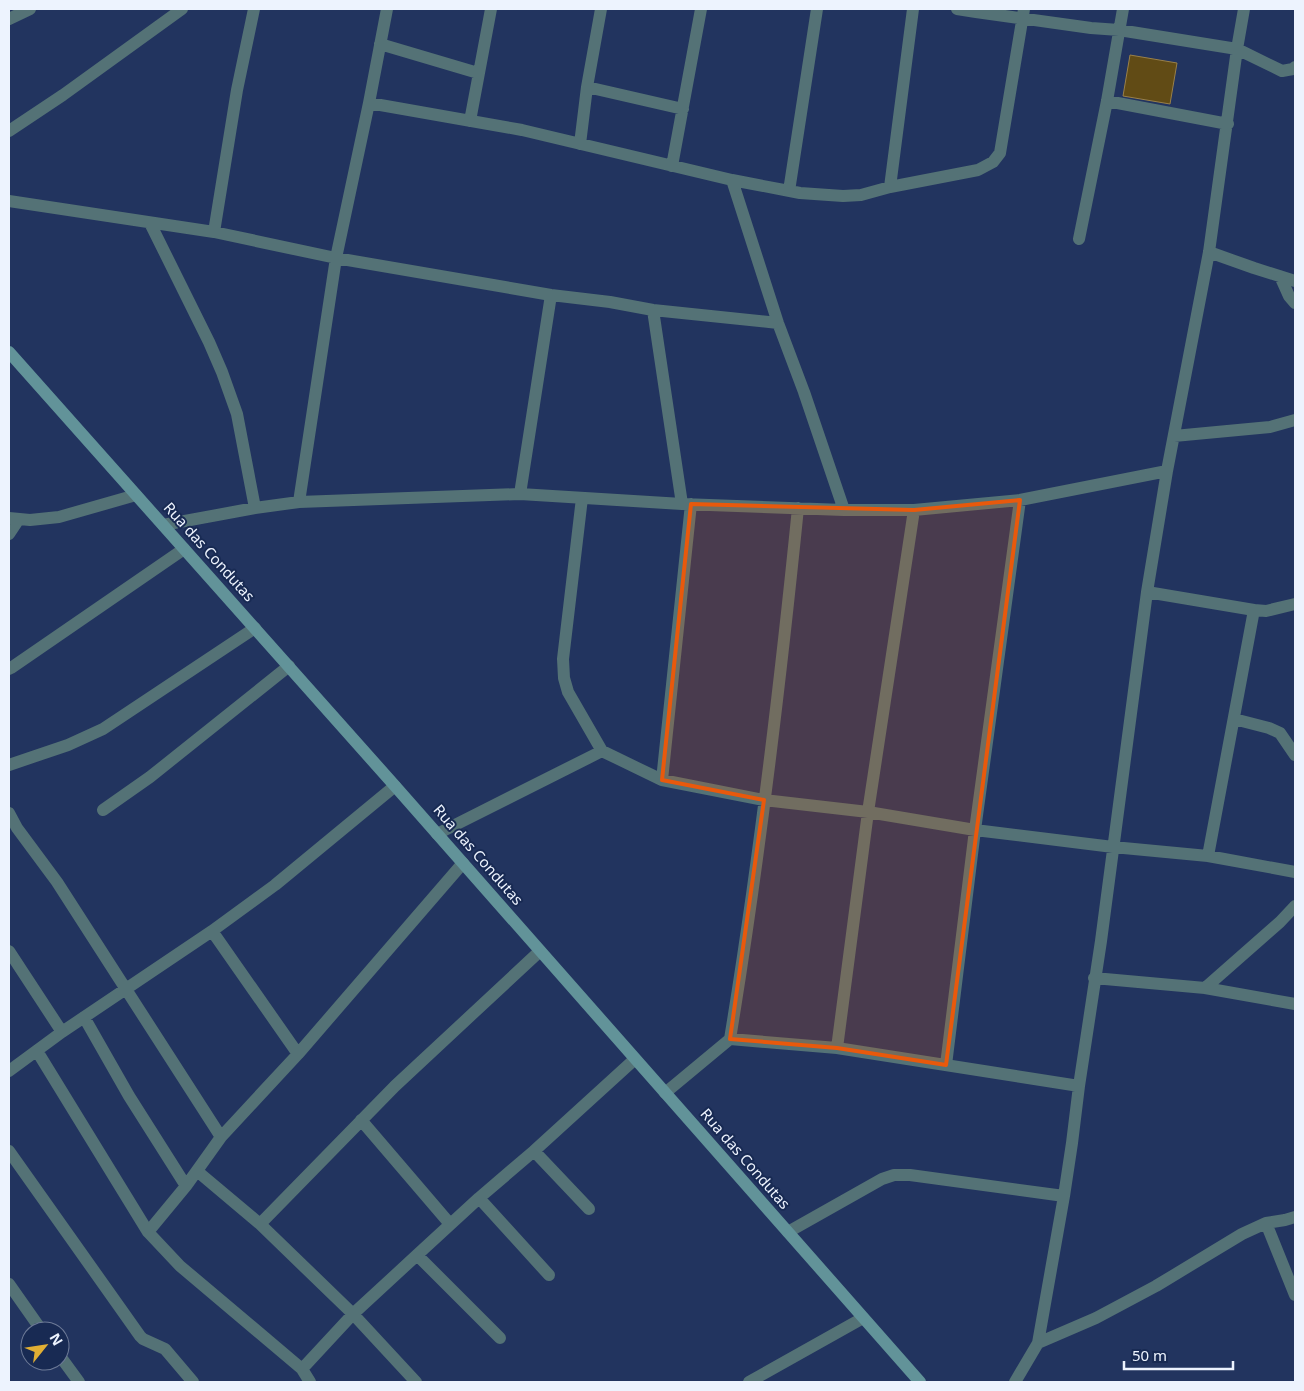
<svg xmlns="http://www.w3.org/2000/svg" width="1304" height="1391" viewBox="0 0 1304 1391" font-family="'Noto Sans',sans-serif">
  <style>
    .building { fill: #614b15; stroke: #998049 }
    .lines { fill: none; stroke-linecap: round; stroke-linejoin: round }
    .street { stroke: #547276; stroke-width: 12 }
    .secondary { stroke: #629399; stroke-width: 12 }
    .marked { fill: #e8590c; fill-opacity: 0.2; stroke: #e8590c; stroke-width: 4; stroke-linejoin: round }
    .labels { text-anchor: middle; stroke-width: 4; stroke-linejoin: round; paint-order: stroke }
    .street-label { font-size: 15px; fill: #edf3fe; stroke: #182a53 }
  </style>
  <rect width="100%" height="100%" fill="#22345f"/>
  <path class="building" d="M1130,55l47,8 -7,41 -47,-8z"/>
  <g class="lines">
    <path class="street" d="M957,9l19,3 115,16 28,2 118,19 45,22 11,-2 2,-2
      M9,19l21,-10
      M380,44l98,29
      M587,87l96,22
      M1107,101l121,23
      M369,103l153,27 210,50 68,13 43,3 18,-1 29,-8 88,-17 15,-8 7,-9 24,-144
      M470,121l21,-112
      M9,131l54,-36 119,-86
      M580,144l7,-57 14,-78
      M672,166l29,-157
      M732,180l46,143 26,69 40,118
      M890,187l23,-178
      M789,191l28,-182
      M9,201l205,31 122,26 215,37 59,7 43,8 125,13
      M150,223l59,119 13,30 15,42 18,94
      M214,232l23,-142 17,-81
      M1079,239l28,-138 16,-92
      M1209,252l45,16 41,13
      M1280,276l9,20 6,7
      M653,310l29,194
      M1174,436l96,-9 25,-7
      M520,494l31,-199
      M582,498l-19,161 1,19 4,14 34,59
      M299,502l37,-244 33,-155 18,-94
      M9,518l21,2 29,-3 77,-22
      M163,525l92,-17 44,-6 221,-8 162,10 162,6h70l106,-10 147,-29
      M9,534l10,-15
      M1147,592l107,18 12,1 29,-7
      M9,669l2,-1 173,-119
      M1234,719l35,9 11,5 15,22
      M9,765l59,-20 35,-16 152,-101
      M662,780l29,-276
      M103,810l47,-33 139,-111
      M9,813l8,15 40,54 164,255
      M437,834l165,-83 60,29 102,20 104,12 107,18 138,17 95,9 87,16
      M1208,856l46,-246
      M212,931l86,123
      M9,951l53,81
      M1094,978l111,10 90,16
      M1205,988l75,-66 15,-16
      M84,1017l45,79 57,90
      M730,1039c29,-176 50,-353 68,-531
      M837,1048l31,-236 46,-302
      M37,1051l111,181 32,34 122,103 8,13
      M946,1065l29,-235 45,-330
      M9,1071l53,-39 150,-101 63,-46 120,-99
      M665,1093l65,-54 107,9 242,38
      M361,1120l89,104
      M9,1151l131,185 3,3 22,10 28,33
      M534,1151l55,58
      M197,1171l63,53 93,90 63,68
      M479,1198l70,77
      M1266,1223l29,72
      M260,1224l135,-138 145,-135
      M148,1232l38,-46 35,-49 77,-83 165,-191
      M788,1232l94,-53 12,-4h16l154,21
      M417,1255l83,83
      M9,1284l33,47
      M1038,1343l58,-25 60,-32 86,-52 24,-11 19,-3 10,-3
      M60,1356l19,26
      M302,1369l51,-55 64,-59 62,-57 55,-47 101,-92
      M749,1382l114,-64
      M1015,1382l23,-39 26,-147 8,-53 7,-57 22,-145 46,-349 20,-121 42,-219 28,-203 7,-40"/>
    <path class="secondary" d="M9,352l386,434 525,596"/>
  </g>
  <path class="marked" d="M1020,500l-74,565 -109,-17 -107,-9 34,-239 -102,-20 29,-276 223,6z"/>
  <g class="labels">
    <g class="street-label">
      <text transform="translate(209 552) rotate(48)" y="5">Rua das Condutas</text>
      <text transform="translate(478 855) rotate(49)" y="5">Rua das Condutas</text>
      <text transform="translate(745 1159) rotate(49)" y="5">Rua das Condutas</text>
    </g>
  </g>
  <rect width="1304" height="1391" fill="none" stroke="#edf3fe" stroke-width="20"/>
  <g transform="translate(45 1346) rotate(60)"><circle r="24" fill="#182a53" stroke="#6d7a97"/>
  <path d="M0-4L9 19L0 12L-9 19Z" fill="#e1af34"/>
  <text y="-8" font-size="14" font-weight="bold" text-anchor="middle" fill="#edf3fe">N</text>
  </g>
  <path d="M1124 1361v8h109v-8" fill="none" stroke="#edf3fe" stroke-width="2.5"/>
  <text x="1132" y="1361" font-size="15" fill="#edf3fe" stroke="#182a53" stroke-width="4" paint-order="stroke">50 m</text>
</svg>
